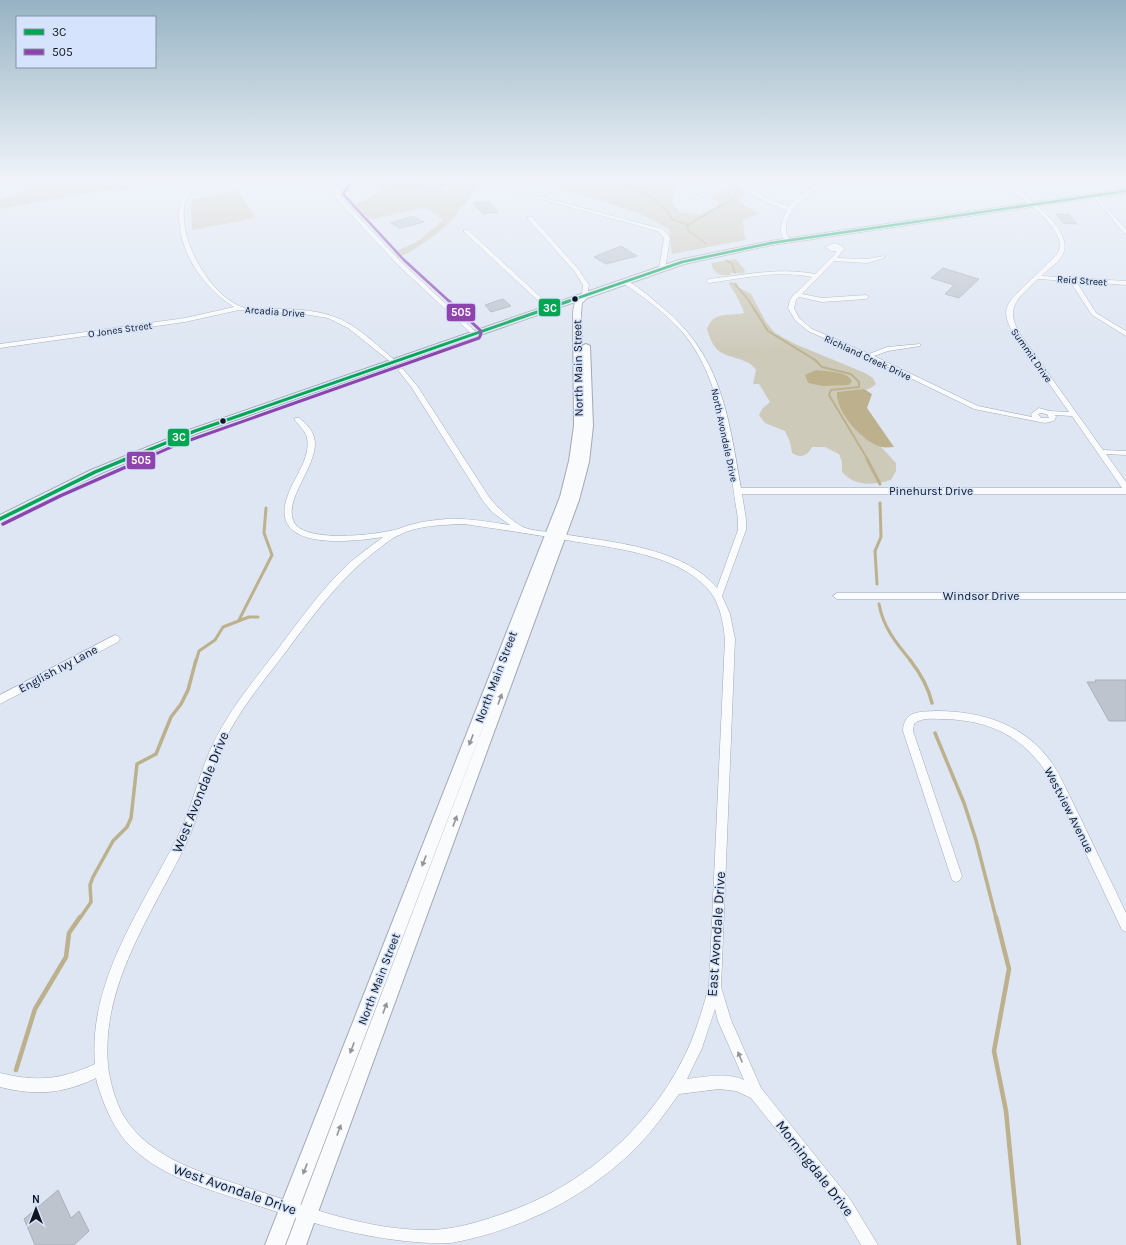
<svg xmlns="http://www.w3.org/2000/svg" width="1126" height="1245" viewBox="0 0 1126 1245" font-family="Karla,sans-serif">
  <style>
    .green { fill: #cecaba }
    .water { fill: #bcb18c }
    .lines { fill: none; stroke-linecap: round; stroke-linejoin: round }
    .stream-far4 { stroke: #bcb18c; stroke-width: 1.5 }
    .stream-far3 { stroke: #bcb18c; stroke-width: 2 }
    .stream-far2 { stroke: #bcb18c; stroke-width: 3 }
    .stream-far1 { stroke: #bcb18c; stroke-width: 3.5 }
    .stream { stroke: #bcb18c; stroke-width: 4.5 }
    .building { fill: #bec4ce; stroke: #abb1bb }
    .street-casing { stroke: #a3a9b3; stroke-width: 1 }
    .secondary-casing { stroke: #a3a9b3; stroke-width: 2 }
    .street { fill: #fafbfd; fill-rule: evenodd }
    .secondary { fill: #fafbfd; fill-rule: evenodd }
    .rail { stroke: #c1c3c6; stroke-width: 1.5 }
    .bus-1-far2-casing { stroke: #d5e4fc; stroke-width: 4 }
    .bus-1-far1-casing { stroke: #d5e4fc; stroke-width: 5 }
    .bus-1-casing { stroke: #d5e4fc; stroke-width: 6 }
    .bus-2-far2-casing { stroke: #d5e4fc; stroke-width: 4 }
    .bus-2-far1-casing { stroke: #d5e4fc; stroke-width: 5 }
    .bus-2-casing { stroke: #d5e4fc; stroke-width: 6 }
    .bus-1-far2 { stroke: #00a651; stroke-width: 2.5 }
    .bus-1-far1 { stroke: #00a651; stroke-width: 3 }
    .bus-1 { stroke: #00a651; stroke-width: 3.5 }
    .bus-2-far2 { stroke: #8e44ad; stroke-width: 2.5 }
    .bus-2-far1 { stroke: #8e44ad; stroke-width: 3 }
    .bus-2 { stroke: #8e44ad; stroke-width: 3.5 }
    .oneway { fill: #919499 }
    .bus-dot { fill: #11161e; stroke: #d5e4fc; stroke-width: 1.5 }
    .labels { text-anchor: middle; stroke-width: 3; stroke-linejoin: round; paint-order: stroke }
    .far-street-label { font-size: 10px; fill: #11161e; stroke: #d5e4fc }
    .street-label { font-size: 12px; fill: #11161e; stroke: #d5e4fc }
    .near-street-label { font-size: 14px; fill: #11161e; stroke: #d5e4fc }
    .line-badge { stroke: #d5e4fc; stroke-width: 1.5 }
    .badge-label { font-size: 11px; text-anchor: middle; font-weight: bold; fill: #fff }
  </style>
  <rect width="100%" height="100%" fill="#dee6f3"/>
  <path class="green" d="M47,178h109l-18,6 -138,25v-8l25,-10z
    M458,178h20c-5,8 -8,17 -13,25 -17,26 -40,41 -67,55l-4,-6 23,-10 26,-22 -17,-13 -61,14 -15,-15 18,-7 14,-11 -36,-7 10,-2 91,12z
    M529,178h157l-12,6 -2,19 9,10 20,1 15,-7 3,-5 -9,-5 25,-11 11,7 -9,9 23,11 -17,7 2,20 -73,14 -3,-25 -31,-16z
    M237,190l19,28 -64,12 -1,-30z
    M736,259l8,10 1,4h-15l1,2c-11,1 -17,-1 -20,-12z
    M730,282l7,1 1,4 13,7 15,28 9,11 20,11 70,29 8,5 3,6c-8,9 -28,7 -39,8l25,44 19,11 15,16v8l-5,9c-18,5 -36,7 -49,-8v-10l-3,-8 -14,-7h-13c-4,8 -11,12 -20,6l-2,-11 -5,-11 -20,-8 -6,-8 3,-6 8,-7 -11,-18h-6l3,-14c-7,-12 -26,-11 -37,-19 -6,-4 -10,-15 -12,-22 7,-19 21,-12 37,-16 -1,-5 -11,-25 -15,-28z"/>
  <path class="water" d="M816,370c11,2 29,0 36,11l-3,4 -26,1 -15,-3 -3,-8z
    M864,389l8,5 -5,14 27,39c-4,0 -8,1 -12,0 -19,-4 -47,-36 -45,-55z"/>
  <g class="lines">
    <path class="stream-far4" d="M607,178l18,3 2,4 17,7 24,20 4,7 16,6
      M747,185l11,-1 8,-6
      M705,243l-17,-13v-5l44,-26 7,-13
      M726,260l6,4 3,9
      M735,284l15,18"/>
    <path class="stream-far3" d="M749,301l19,30 47,29 7,7 29,7 8,8v5l-28,3 -2,5 39,65"/>
    <path class="stream-far2" d="M867,459l13,25
      M877,584l-2,-33 6,-14 -1,-34
      M879,604c4,23 17,39 32,57
      M239,620l33,-65 -8,-22 2,-25
      M196,661l3,-10 16,-11 8,-13 26,-10h9"/>
    <path class="stream-far1" d="M910,660c11,14 18,26 22,43
      M935,733l29,70 12,37 20,78
      M80,918l11,-16 -1,-17 3,-8 20,-36 14,-14 4,-9 6,-54 19,-10 15,-37 10,-13 7,-14 8,-30"/>
    <path class="stream" d="M996,917l13,52 -15,82 12,60 13,134
      M16,1070l19,-61 31,-52 3,-24 11,-16"/>
  </g>
  <path class="building" d="M381,178l45,1 26,-1 -16,13 -55,-9z
    M490,202l8,10 -15,2 -10,-11z
    M1056,214l13,1 8,9 -14,-1z
    M413,216l11,6 -24,6 -9,-5z
    M621,246l16,10 -31,8 -12,-7z
    M943,268l32,10 4,1 -20,19 -14,-4 9,-9 -23,-7z
    M503,299l8,7 -20,6 -6,-7z
    M1095,680h31v41h-17l-22,-39h9z
    M58,1190l13,28 8,-7 10,20 -15,14h-39l-11,-26z"/>
  <g class="lines">
    <defs>
      <path id="street" d="M235,178h10c-16,9 -43,2 -57,18 -7,8 -4,34 0,44 8,25 28,57 54,67 7,3 19,1 27,2 21,0 43,0 63,7 25,8 44,29 64,45v2h-4l-44,-35 -20,-10 -25,-4 -64,-4 -54,12 -185,26v-4l185,-26 49,-11c-31,-20 -56,-55 -55,-94 1,-7 1,-15 7,-20 12,-11 34,-12 49,-15z
        M297,178h7l31,10 9,-10h5l-11,12 2,7 62,66 75,70v2h-4l-75,-70 -62,-67 -2,-7z
        M728,178h5l37,22 19,7c10,-14 32,-29 50,-29l-24,12 -20,16 -8,14 -1,6v7l5,8 -3,2c-12,-8 -6,-23 -1,-33l-21,-8 -30,-18 -42,16 -4,-1 43,-17z
        M995,178h5c18,13 75,49 63,76 -4,9 -15,15 -22,22l85,5v4l-50,-4 20,32 30,18v5l-34,-21 -22,-34 -32,-2c-18,18 -35,27 -18,55l83,116 23,1v4l-20,-1 20,28v12h-384l4,25v11l-24,66 8,18 5,25 -14,348 10,33 30,68 89,111 28,46h-17l-21,-36 -89,-111 -15,-7 -17,-2 -40,5c-13,18 -26,36 -41,52 -51,51 -117,84 -187,97 -64,2 -136,-18 -195,-38 -40,-14 -85,-24 -118,-52 -18,-14 -28,-34 -36,-55 -2,-7 -5,-13 -6,-20 -33,16 -60,18 -96,9v-14c36,9 61,7 95,-9 -7,-82 46,-155 82,-226 15,-29 21,-62 35,-92 16,-34 39,-62 62,-92 23,-30 45,-62 72,-88 12,-11 24,-19 37,-29 -32,5 -117,15 -95,-42 6,-18 23,-37 19,-57 -1,-7 -8,-12 -12,-18v-2h4c6,5 13,11 15,19 8,26 -36,66 -18,88 14,17 78,10 98,5 6,-1 13,-5 20,-6 10,-3 22,-4 33,-5 21,-1 42,3 63,6l-18,-13 -9,-11 -71,-113 -14,-18 3,-2 2,1 15,18 71,110c8,10 22,24 34,30 7,4 29,5 39,7 48,8 121,13 155,54l21,-58v-11c-10,-60 -14,-137 -54,-185 -17,-20 -39,-36 -61,-51l-1,-1 3,-2c11,5 23,15 32,23 64,50 71,110 84,185h381l-50,-72 -17,-1 1,2 -2,4 -9,2 -71,-14 -107,-52 -59,-26 -13,-11 -7,-12 2,-8 4,-6 2,-1 16,-16c-34,-7 -68,1 -103,6l-3,-2 3,-2c36,-4 70,-12 106,-5l20,-20 1,-3h-5l-6,-4 10,-4 7,3 2,3 -7,9 30,1 17,-3v2l-17,5 -33,-2 -32,33 20,4 44,-3 3,2 -3,2 -44,3 -23,-5 -3,3 -2,8 5,10 13,11 57,25 18,-7 33,-3v2l-32,5 -14,5 104,50 54,11 -1,-3 8,-6 10,3 20,1 -55,-78c-14,-23 -8,-30 9,-47 8,-7 15,-14 22,-21 12,-11 20,-16 11,-33 -14,-25 -42,-37 -61,-55zM1040,413l7,1 2,4h-8l-3,-4zM464,524c34,5 68,10 102,16 45,8 109,13 141,48 13,14 16,33 18,51l-16,347c-5,19 -11,38 -18,56 -35,82 -108,146 -192,173 -23,8 -47,15 -72,15 -60,0 -116,-22 -172,-40 -48,-16 -104,-29 -132,-75 -8,-15 -13,-33 -15,-49 -7,-81 43,-150 77,-220 16,-33 22,-71 39,-104 15,-31 37,-58 58,-85 30,-40 58,-80 99,-110 5,-4 11,-9 18,-12 19,-10 44,-10 65,-11zM715,1009l3,12 26,59c-18,-8 -39,-3 -57,-1l15,-31z
        M492,184l170,45 5,4 3,5 -5,31 -3,2 -3,-2 5,-31 -6,-7 -166,-45z
        M1096,195l30,35v5l-32,-38v-1z
        M528,217h4l47,53 10,15 -2,11 -5,-1 1,-10 -8,-13 -47,-53z
        M464,230h4l83,77v2h-4l-83,-77z
        M837,593h289v6h-289l-4,-3z
        M115,635l3,1 2,3 -2,3 -118,62v-9z
        M936,711c47,0 91,14 118,55 10,16 17,34 26,51 15,32 31,64 46,96v19l-4,-2 -71,-150c-25,-42 -59,-60 -108,-61 -9,0 -22,-2 -29,5l-1,7 49,145 -2,4 -4,2 -4,-2 -49,-149c1,-21 17,-19 33,-20z"/>
      <path id="secondary" d="M1126,189v4l-355,52 -87,19 -97,34 -5,5 -1,9 1,53v-19l4,-2 4,2 3,80 -4,36 -10,38 -273,745h-20l218,-573 -219,573h-20l295,-748 9,-36 5,-35 -1,-114 2,-10 -377,131 -99,41 -99,49v-8l91,-45 101,-41 487,-169 92,-19z"/>
    </defs>
    <use href="#street" class="street-casing"/>
    <use href="#secondary" class="secondary-casing"/>
    <use href="#street" class="street"/>
    <use href="#secondary" class="secondary"/>
    <path class="rail" d="M113,191l52,-13
      M464,205l16,-27"/>
    <defs>
      <path id="bus-1-far2" d="M566,302l116,-40 89,-19 355,-52"/>
      <path id="bus-1-far1" d="M124,460l71,-29 374,-130"/>
      <path id="bus-1" d="M0,519l95,-47 31,-13"/>
      <path id="bus-2-far2" d="M351,182l-8,12 61,66 46,42"/>
      <path id="bus-2-far1" d="M142,460l34,-15 303,-107 2,-4 -1,-4 -31,-29"/>
      <path id="bus-2" d="M3,524l57,-28 84,-37"/>
    </defs>
    <use href="#bus-1-far2" class="bus-1-far2-casing"/>
    <use href="#bus-1-far1" class="bus-1-far1-casing"/>
    <use href="#bus-1" class="bus-1-casing"/>
    <use href="#bus-2-far2" class="bus-2-far2-casing"/>
    <use href="#bus-2-far1" class="bus-2-far1-casing"/>
    <use href="#bus-2" class="bus-2-casing"/>
    <use href="#bus-1-far2" class="bus-1-far2"/>
    <use href="#bus-1-far1" class="bus-1-far1"/>
    <use href="#bus-1" class="bus-1"/>
    <use href="#bus-2-far2" class="bus-2-far2"/>
    <use href="#bus-2-far1" class="bus-2-far1"/>
    <use href="#bus-2" class="bus-2"/>
  </g>
  <defs><path id="oneway-solid" d="M-6-.8H1V-3.2L6.5 0L1 3.2V.8H-6Z"/></defs>
  <g class="oneway">
    <use href="#oneway-solid" transform="translate(500 699) rotate(-70)"/>
    <use href="#oneway-solid" transform="translate(471 740) rotate(111)"/>
    <use href="#oneway-solid" transform="translate(455 821) rotate(-70)"/>
    <use href="#oneway-solid" transform="translate(424 861) rotate(111)"/>
    <use href="#oneway-solid" transform="translate(385 1008) rotate(-70)"/>
    <use href="#oneway-solid" transform="translate(352 1048) rotate(111)"/>
    <use href="#oneway-solid" transform="translate(740 1057) rotate(-112)"/>
    <use href="#oneway-solid" transform="translate(339 1130) rotate(-70)"/>
    <use href="#oneway-solid" transform="translate(305 1169) rotate(111)"/>
  </g>
  <linearGradient id="sky" x2="0" y2="1"><stop stop-color="#96b3c3"/><stop offset="0.51" stop-color="#f0f4fa"/><stop offset="1" stop-color="#f0f4fa" stop-opacity="0"/></linearGradient>
  <rect width="1126" height="352" fill="url(#sky)"/>
  <g class="bus-dot">
    <circle cx="575" cy="299" r="3.5"/>
    <circle cx="223" cy="421" r="3.5"/>
  </g>
  <g class="labels">
    <g class="far-street-label">
      <text transform="translate(1082 280) rotate(4)" y="4">Reid Street</text>
      <text transform="translate(275 311) rotate(4)" y="4">Arcadia Drive</text>
      <text transform="translate(120 329) rotate(-8)" y="4">O Jones Street</text>
      <text transform="translate(1032 355) rotate(55)" y="4">Summit Drive</text>
      <text transform="translate(868 357) rotate(25)" y="4">Richland Creek Drive</text>
      <text transform="translate(725 435) rotate(78)" y="4">North Avondale Drive</text>
    </g>
    <g class="street-label">
      <text transform="translate(578 368) rotate(-91)" y="4">North Main Street</text>
      <text x="931" y="495">Pinehurst Drive</text>
      <text x="981" y="600">Windsor Drive</text>
      <text transform="translate(58 669) rotate(-28)" y="4">English Ivy Lane</text>
      <text transform="translate(496 677) rotate(-69)" y="4">North Main Street</text>
      <text transform="translate(1069 810) rotate(63)" y="4">Westview Avenue</text>
      <text transform="translate(379 979) rotate(-69)" y="4">North Main Street</text>
    </g>
    <g class="near-street-label">
      <text transform="translate(200 792) rotate(-68)" y="5">West Avondale Drive</text>
      <text transform="translate(716 934) rotate(-86)" y="5">East Avondale Drive</text>
      <text transform="translate(815 1168) rotate(52)" y="5">Morningdale Drive</text>
      <text transform="translate(235 1189) rotate(19)" y="5">West Avondale Drive</text>
    </g>
  </g>
  <g class="line-badge">
    <rect x="538" y="298" width="23" height="19" rx="4" fill="#00a651"/>
    <rect x="446" y="303" width="30" height="19" rx="4" fill="#8e44ad"/>
    <rect x="167" y="428" width="23" height="19" rx="4" fill="#00a651"/>
    <rect x="126" y="451" width="30" height="19" rx="4" fill="#8e44ad"/>
  </g>
  <g class="badge-label">
    <text x="550" y="312">3C</text>
    <text x="461" y="316">505</text>
    <text x="179" y="441">3C</text>
    <text x="141" y="464">505</text>
  </g>
  <rect x="16" y="16" width="140" height="52" fill="#d5e4fc" stroke="#8792a3"/>
  <rect x="24" y="29" width="20" height="6" fill="#00a651" stroke="#8792a3"/>
  <text x="52" y="36" font-size="12" fill="#11161e">3C</text>
  <rect x="24" y="49" width="20" height="6" fill="#8e44ad" stroke="#8792a3"/>
  <text x="52" y="56" font-size="12" fill="#11161e">505</text>
  <g transform="translate(36 1209)" stroke="#d5e4fc" stroke-width="3" paint-order="stroke">
  <path d="M0-3L7 15L0 10L-7 15Z" fill="#11161e"/>
  <text y="-6" font-size="11" font-weight="bold" text-anchor="middle" fill="#11161e">N</text>
  </g>
</svg>
